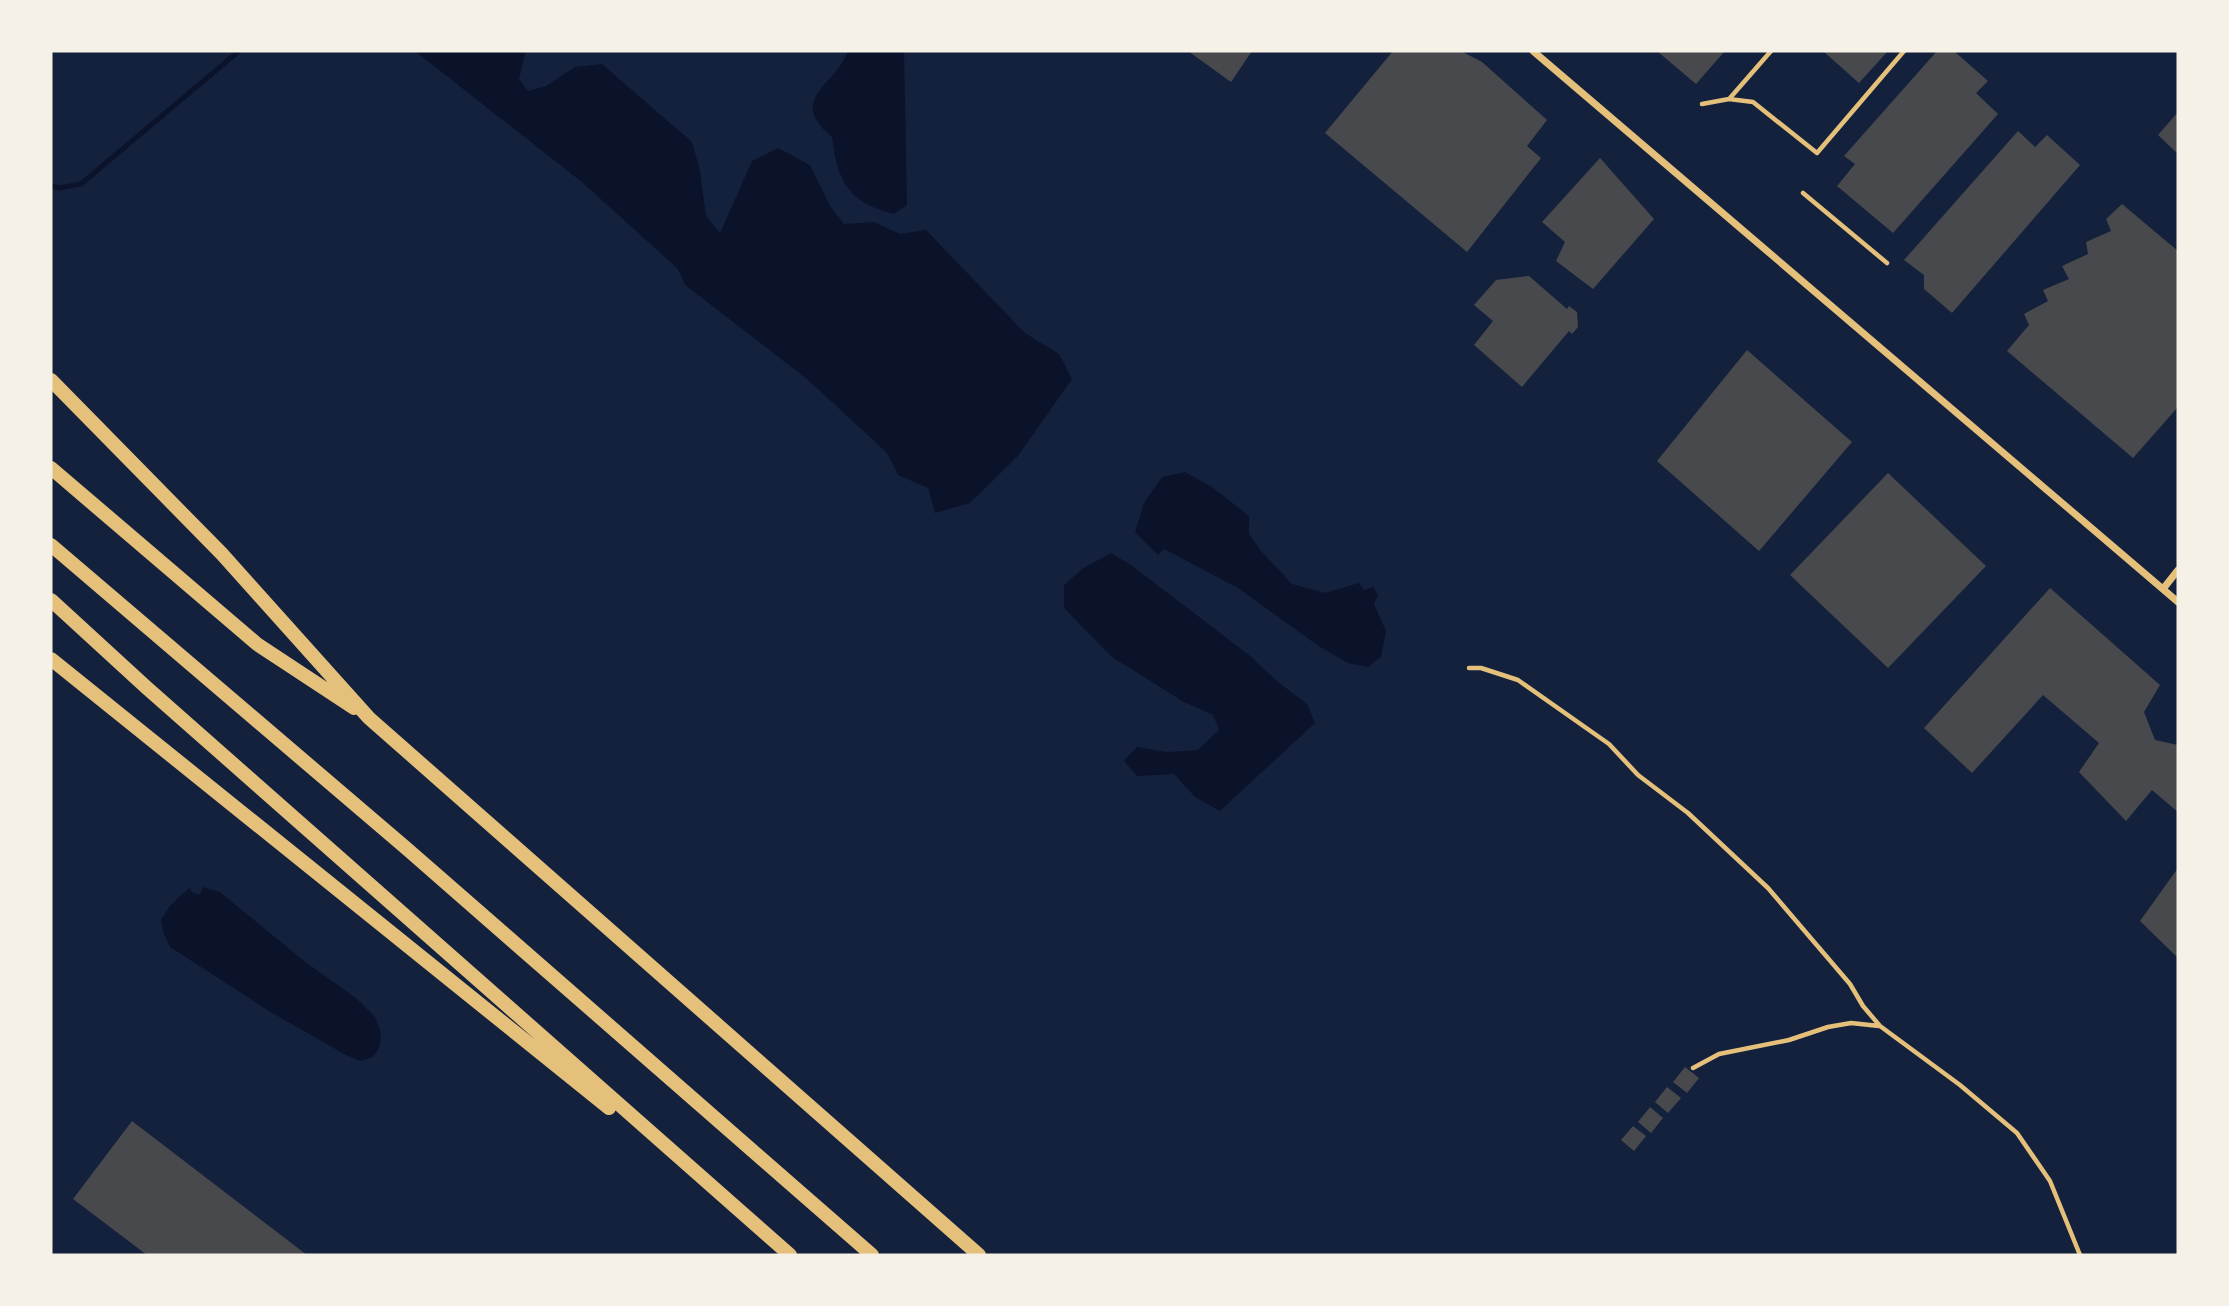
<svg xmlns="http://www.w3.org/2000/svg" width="2229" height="1306" viewBox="0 0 2229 1306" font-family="'Fira Sans',sans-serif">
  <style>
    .water { fill: #0b132b }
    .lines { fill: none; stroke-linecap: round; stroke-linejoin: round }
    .stream { stroke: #0b132b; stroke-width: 5 }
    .building { fill: #48494c }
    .service { stroke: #e5c07b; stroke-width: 4.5 }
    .minor { stroke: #e5c07b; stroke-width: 7 }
    .motorway { stroke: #e5c07b; stroke-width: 14 }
  </style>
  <rect width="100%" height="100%" fill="#14213d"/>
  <path class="water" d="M415,51h111l-7,28 9,12 18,-5 29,-19 27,-3 90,78 8,28 6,46 14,17 32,-72 26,-13 32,17 20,41 14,18 30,-2 26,12 26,-4 99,103 34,21 13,25 -54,77 -48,47 -35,10 -7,-25 -30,-13 -11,-22 -80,-74 -122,-94 -7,-16 -95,-86z
    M848,51h56l3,154 -13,9c-45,-11 -57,-33 -62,-77 -46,-38 3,-51 16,-86z
    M1185,472l27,15 37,29v18l12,17 31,33 33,9 34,-10 5,7 9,-3 5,8 -4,9 12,27 -5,26 -13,10 -20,-4 -31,-18 -79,-57 -74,-39 -6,6 -23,-23 9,-29 18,-26z
    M1111,553l20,12 118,90 29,27 29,22 8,19 -95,88 -25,-14 -21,-23 -37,2 -13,-15 13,-14 30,5 31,-2 21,-20 -6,-15 -29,-13 -72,-45 -48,-49v-23l18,-16z
    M203,887l17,5 84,69 52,37 19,19 6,15 -1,14 -7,11 -13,4 -14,-6 -77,-44 -99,-64 -7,-15 -2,-12c8,-14 16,-23 29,-32l2,4 7,3z"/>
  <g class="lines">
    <path class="stream" d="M51,186l8,2 22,-4 158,-133"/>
  </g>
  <path class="building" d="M1188,51h64l-21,31z
    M1393,51h68l21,11 65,58 -20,26 14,12 -74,94 -142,-119z
    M1657,51h68l-29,33z
    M1823,51h65l-29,32z
    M1937,51h17l34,30 -12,12 22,21 -105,119 -56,-47 18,-22 -11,-8z
    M2178,112v42l-20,-19z
    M2018,131l17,16 12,-12 33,30 -128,148 -28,-24v-14l-20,-15z
    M1600,158l54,61 -61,70 -37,-28 9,-19 -23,-20z
    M2122,204l56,47v156l-45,51 -126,-107 22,-26 -5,-11 24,-13 -5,-11 26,-11 -7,-13 26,-12 -2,-12 25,-11 -5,-12z
    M1529,276l38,33 2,-3 8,6 1,15 -6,7 -3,-3 -47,56 -48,-42 19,-24 -19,-16 22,-25z
    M1747,350l105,92 -93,109 -102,-90z
    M1888,473l98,93 -98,102 -98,-93z
    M2050,588l110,97 -16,27 11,28 23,5v67l-26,-22 -26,31 -47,-49 20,-29 -56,-48 -71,78 -48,-45z
    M2178,868v90l-38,-37z
    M1685,1067l14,11 -12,15 -14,-11z
    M1667,1087l14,11 -13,15 -13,-11z
    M1650,1107l13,11 -12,15 -13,-11z
    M132,1121l175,134h-160l-74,-56z
    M1633,1126l13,10 -12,15 -13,-11z"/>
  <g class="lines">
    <path class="service" d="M1730,98l41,-47
      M1702,104l27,-5 24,3 64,51 87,-102
      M1803,193l84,70
      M1469,668h12l37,12 91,64 29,31 50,38 80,75 82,96 13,22 17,20 80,59 57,48 33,48 30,74
      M1693,1068l26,-14 70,-14 39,-13 23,-4 28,3"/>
    <path class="minor" d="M1533,51l645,551
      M2163,589l15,-19"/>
    <path class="motorway" d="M51,380l171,174 147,164 610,537
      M51,468l206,176 97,64
      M51,545l355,303 466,407
      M51,600l96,88 643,567
      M51,659l558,449"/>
  </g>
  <rect width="2229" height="1306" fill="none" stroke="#f6f1e7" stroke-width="105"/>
</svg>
